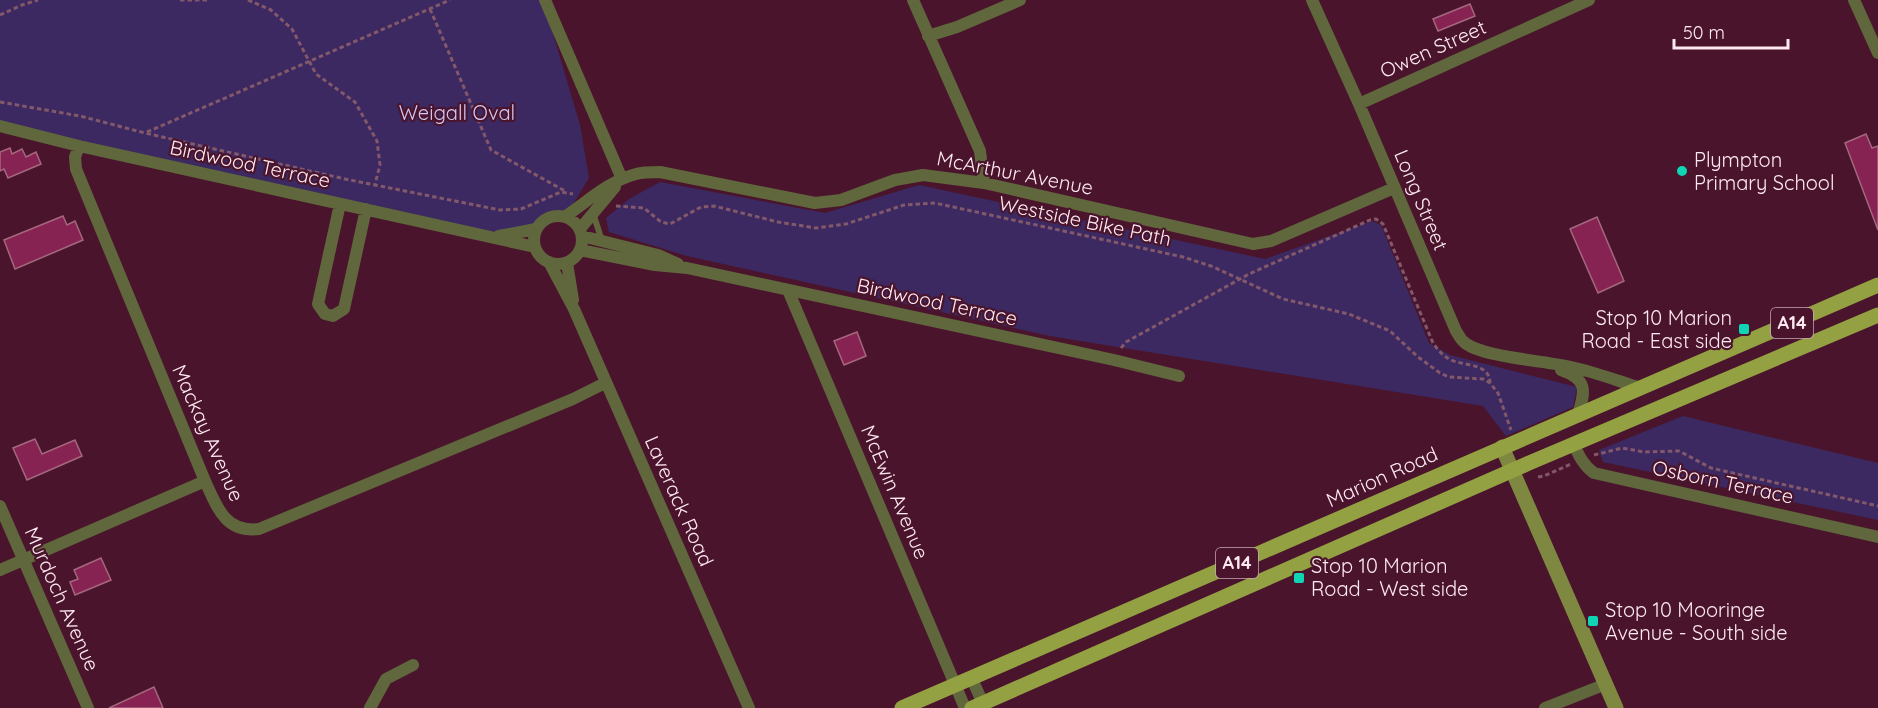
<svg xmlns="http://www.w3.org/2000/svg" width="1878" height="708" viewBox="0 0 1878 708" font-family="Quicksand,sans-serif">
  <style>
    .green { fill: #3c2961 }
    .building { fill: #872352; stroke: #a5677e; stroke-width: 1.5 }
    .lines { fill: none; stroke-linecap: round; stroke-linejoin: round }
    .path { stroke: #83586a; stroke-width: 3; stroke-dasharray: 4.5 3; stroke-linecap: butt }
    .lane { stroke: #60673c; stroke-width: 6 }
    .street { stroke: #60673c; stroke-width: 12 }
    .secondary { stroke: #7e8841; stroke-width: 15 }
    .primary { stroke: #94a142; stroke-width: 15 }
    .poi-dot { fill: #10d5b4; stroke: #4a152c; stroke-width: 2 }
    .labels { text-anchor: middle; stroke-width: 4.5; stroke-linejoin: round; paint-order: stroke }
    .shield { fill: #4a152c; stroke: #c8a9b5; stroke-width: 1.5 }
    .shield-label { font-size: 18px; font-weight: bold; fill: #fee9f0 }
    .street-label { font-size: 20px; fill: #fee9f0; stroke: #4a152c }
    .park-label { font-size: 20px; fill: #d2c6f7; stroke: #4a152c }
    .poi-label { font-size: 20px; fill: #fee9f0; stroke: #4a152c; text-anchor: start }
  </style>
  <rect width="100%" height="100%" fill="#4a152c"/>
  <path class="green" d="M0,0h543l37,125 9,53 -23,38c-15,0 -21,1 -30,13l-44,8 -492,-111z
    M660,182l165,31 94,-28 346,74 107,-38 9,4 48,118 21,12 127,32 -4,20 -67,29 -23,-30 -433,-70 -363,-80 -78,-24 -3,-14 23,-19z
    M1683,416l195,47v57l-275,-58 -4,-12z"/>
  <path class="building" d="M1470,4l5,12 -37,15 -5,-12z
    M1866,134l6,14 6,-2v84l-33,-87z
    M10,148l2,6 10,-5 4,8 10,-5 5,12 -33,14 -4,-9 -4,2v-19z
    M63,216l4,9 8,-4 8,19 -68,29 -11,-29z
    M1597,217l27,64 -26,12 -28,-64z
    M857,332l9,24 -22,9 -10,-24z
    M35,439l7,15 33,-14 7,16 -55,24 -14,-32z
    M101,558l10,22 -36,15 -5,-13 8,-3 -4,-9z
    M154,687l9,21h-54z"/>
  <g class="lines">
    <path class="path" d="M180,0h30
      M248,0l23,10 21,19 24,45 39,28 22,39 3,24 -5,19
      M430,9l61,141 74,41
      M0,15l22,-10 16,-5
      M0,102l80,14 65,17 200,46 155,31 21,-1 40,-17 12,2
      M147,132l303,-132
      M616,206l28,2 17,14 9,2 31,-17 13,-1 64,16 38,6 30,-4 58,-19 31,-2 248,54 28,9 72,33 66,15 41,17 28,26 22,16 9,4 34,2 7,4 8,10 13,37
      M1121,348l5,-6 123,-68 121,-54 6,-1 7,5 50,119c5,7 10,13 18,17 13,6 39,3 39,23
      M1594,455l28,-7 22,4 35,-1 32,17 167,38
      M1538,477l6,-1 27,-12"/>
    <path class="lane" d="M593,213l9,28"/>
    <path class="street" d="M545,0l77,179
      M913,0l67,151 4,32
      M1312,0l47,104 97,227c2,3 5,9 8,11 16,15 83,19 107,25 24,5 47,14 70,21
      M1854,0l24,53
      M928,36l29,-9 63,-27
      M1359,104l230,-104
      M0,126l79,20 456,101
      M79,146l-4,11 1,12 129,312c12,26 20,52 54,48l314,-130 32,-16
      M340,204l-22,100 7,10 8,2 11,-7 22,-100
      M534 240a24 24 0 1 1 48 0a24 24 0 1 1-48 0Z
      M566,216c22,-15 43,-35 70,-42 7,-2 16,-2 24,-2l155,31 26,-3 54,-20 28,-5 61,8 269,61 18,-3 123,-53
      M580,229l35,-42
      M499,236l37,-7
      M582,236l76,19 20,9
      M580,250l75,15 32,3 427,92 65,16
      M549,262l25,47 175,399
      M567,263l6,37
      M788,290l177,418
      M1561,370c26,9 25,20 17,44
      M1574,445c5,11 10,21 20,28l284,64
      M0,506l88,202
      M0,570l205,-89
      M972,679l13,29
      M370,708l16,-29 27,-14
      M1545,708l61,-24"/>
    <path class="secondary" d="M1502,447l114,261"/>
    <path class="primary" d="M902,708l976,-423
      M972,708l557,-245 349,-148"/>
  </g>
  <g class="poi-dot">
    <circle cx="1682" cy="171" r="6"/>
    <rect x="1738" y="323" width="12" height="12" rx="3"/>
    <rect x="1293" y="572" width="12" height="12" rx="3"/>
    <rect x="1587" y="615" width="12" height="12" rx="3"/>
  </g>
  <g class="labels">
    <g class="shield">
      <rect x="1771" y="308" width="42" height="30" rx="4.5"/>
      <rect x="1216" y="548" width="42" height="30" rx="4.5"/>
    </g>
    <g class="shield-label">
      <text x="1792" y="329">A14</text>
      <text x="1237" y="569">A14</text>
    </g>
    <g class="street-label">
      <text transform="translate(1433 49) rotate(-24)" y="7">Owen Street</text>
      <text transform="translate(250 164) rotate(12)" y="7">Birdwood Terrace</text>
      <text transform="translate(1015 173) rotate(11)" y="7">McArthur Avenue</text>
      <text transform="translate(1421 200) rotate(67)" y="7">Long Street</text>
      <text transform="translate(1085 221) rotate(12)" y="7">Westside Bike Path</text>
      <text transform="translate(937 302) rotate(12)" y="7">Birdwood Terrace</text>
      <text transform="translate(208 433) rotate(66)" y="7">Mackay Avenue</text>
      <text transform="translate(1382 477) rotate(-24)" y="7">Marion Road</text>
      <text transform="translate(1723 482) rotate(12)" y="7">Osborn Terrace</text>
      <text transform="translate(895 492) rotate(67)" y="7">McEwin Avenue</text>
      <text transform="translate(679 501) rotate(66)" y="7">Laverack Road</text>
      <text transform="translate(62 599) rotate(66)" y="7">Murdoch Avenue</text>
    </g>
    <g class="park-label">
      <text x="457" y="120">Weigall Oval</text>
    </g>
    <g class="poi-label">
      <text x="1694" y="167">Plympton<tspan x="1694" dy="23">Primary School</tspan></text>
      <text x="1732" y="325" text-anchor="end">Stop 10 Marion<tspan x="1732" dy="23">Road - East side</tspan></text>
      <text x="1311" y="573">Stop 10 Marion<tspan x="1311" dy="23">Road - West side</tspan></text>
      <text x="1605" y="617">Stop 10 Mooringe<tspan x="1605" dy="23">Avenue - South side</tspan></text>
    </g>
  </g>
  <path d="M1674 39v9h114v-9" fill="none" stroke="#fee9f0" stroke-width="3"/>
  <text x="1683" y="39" font-size="18" fill="#fee9f0" stroke="#4a152c" stroke-width="4.5" paint-order="stroke">50 m</text>
</svg>
